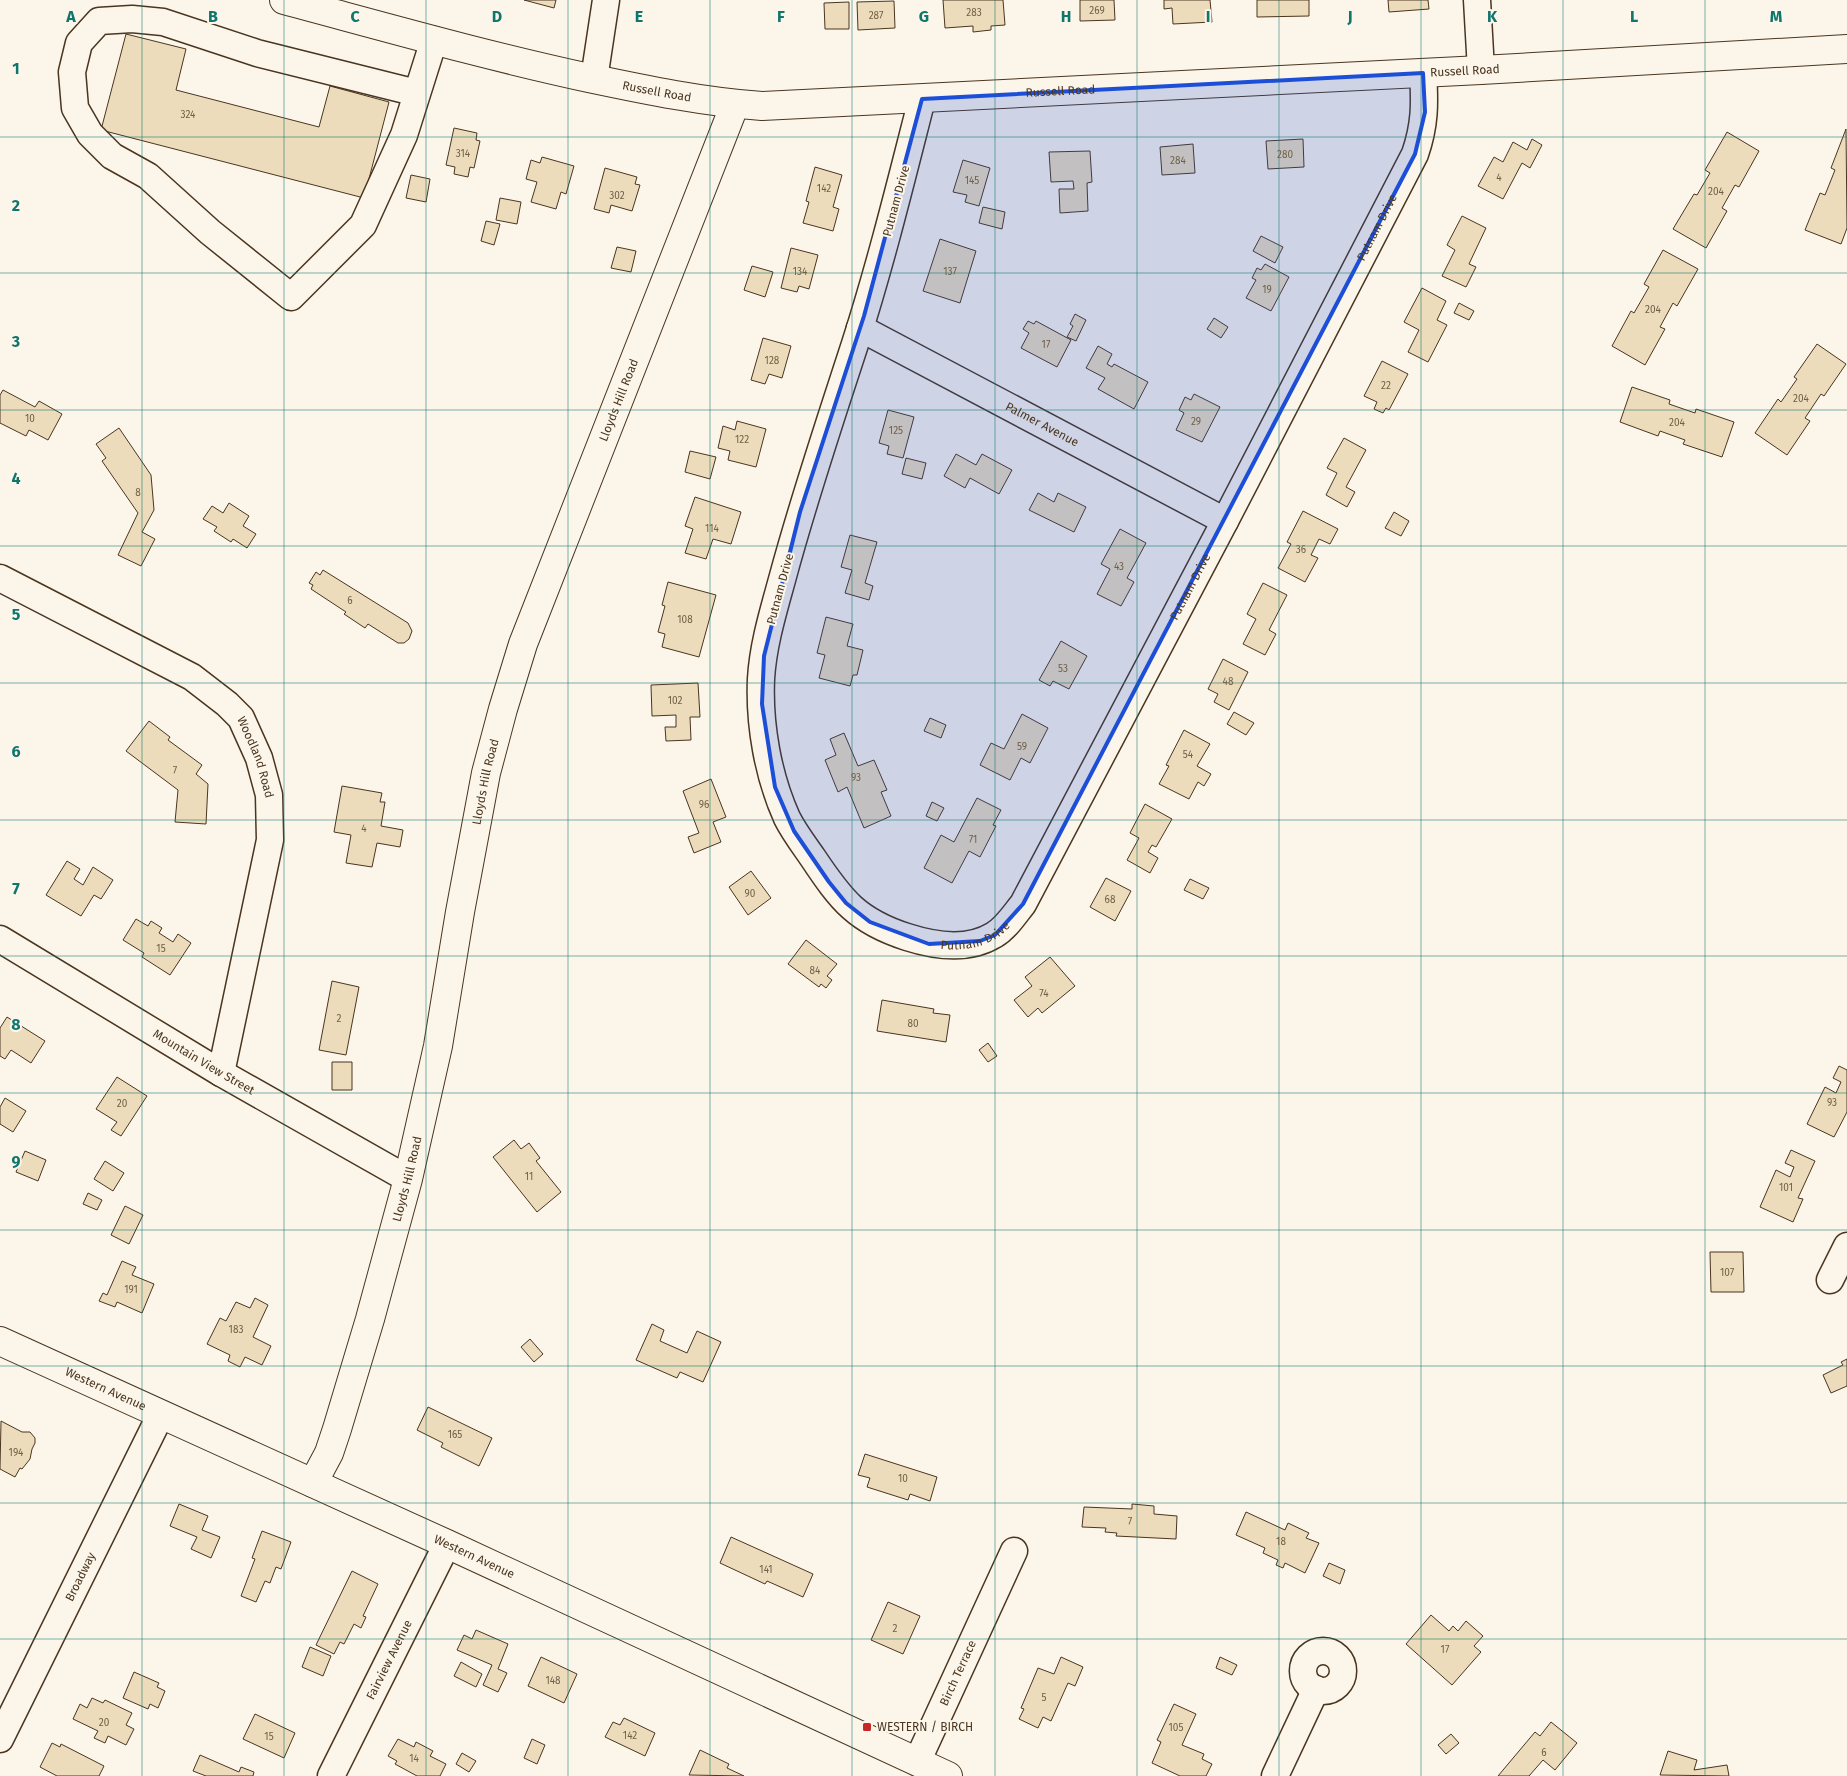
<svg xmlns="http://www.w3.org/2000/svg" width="1847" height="1776" viewBox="0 0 1847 1776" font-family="'Fira Sans',sans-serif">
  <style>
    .building { fill: #ecdcbc; stroke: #4a3520 }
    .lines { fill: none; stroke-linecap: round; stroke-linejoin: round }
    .minor-casing { stroke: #4a3520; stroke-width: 29 }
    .major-casing { stroke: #4a3520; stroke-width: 30 }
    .minor { stroke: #fbf6e9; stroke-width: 26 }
    .major { stroke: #fbf6e9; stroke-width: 28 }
    .marked { fill: #1d4ed8; fill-opacity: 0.2; stroke: #1d4ed8; stroke-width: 4; stroke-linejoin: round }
    .grid { fill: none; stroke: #0f766e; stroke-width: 1; stroke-opacity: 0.55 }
    .poi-dot { fill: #c62828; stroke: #fbf6e9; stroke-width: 2 }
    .labels { text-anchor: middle; stroke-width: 4; stroke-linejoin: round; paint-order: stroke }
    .number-label { font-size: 10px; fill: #725f47 }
    .street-label { font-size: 12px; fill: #4a3520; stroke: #fbf6e9 }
    .poi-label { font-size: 12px; fill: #4a3520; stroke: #fbf6e9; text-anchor: start }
    .grid-label { font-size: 16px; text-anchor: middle; font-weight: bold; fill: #0f766e; stroke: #fbf6e9; stroke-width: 4; stroke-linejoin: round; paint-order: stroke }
  </style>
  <rect width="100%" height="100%" fill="#fbf6e9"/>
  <path class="building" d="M524,0h32l-2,8z
    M943,0h60l2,25 -14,1v4l-18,2v-6l-28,2z
    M1080,0h34l1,20 -35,1z
    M1164,0h46l2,22 -39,2 -1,-16 -8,1z
    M1257,0h52v16l-52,1z
    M1388,0h40l1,9 -40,3z
    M894,1l1,27 -37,2 -1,-28z
    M849,2v27h-24l-1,-26z
    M126,34l60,15 -10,41 143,37 11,-41 59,16 -25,96 -263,-68z
    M454,128l23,5 -1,7 4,1 -6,27 -4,-1 -2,10 -14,-3 1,-7 -9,-2z
    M1846,129l1,99 -6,16 -36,-14 15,-37 5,2 10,-25 -4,-2z
    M1727,132l32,19 -20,36 -4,-2 -13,23 5,3 -21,37 -33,-19 21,-35 3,1 13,-22 -5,-3z
    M1303,139l1,28 -36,2 -2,-28z
    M1532,139l10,6 -12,23 -8,-5 -19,36 -25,-13 16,-29 9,5 10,-20 14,8z
    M1193,144l2,29 -33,2 -2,-28z
    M1090,151l2,31 -5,1 1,28 -28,2 -1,-24h15l-1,-8 -22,1 -2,-30z
    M542,157l32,9 -8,28 -5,-2 -5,17 -25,-7 6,-20 -11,-3 5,-19 9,3z
    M963,160l27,8 -11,38 -14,-4 2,-7 -14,-3z
    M815,167l27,8 -9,32 6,2 -6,22 -30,-8 6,-21 -3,-1z
    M605,168l32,9 -2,7 5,1 -8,26 -21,-6 -2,8 -15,-4z
    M411,175l19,4 -4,23 -20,-4z
    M500,198l21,4 -4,22 -21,-4z
    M983,207l22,5 -3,17 -23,-6z
    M1462,216l24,12 -17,36 7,3 -10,20 -24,-11 13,-26 -8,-5z
    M486,221l14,3 -6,21 -13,-4z
    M1261,236l22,11 -8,16 -22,-12z
    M940,239l36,12 -16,52 -37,-12z
    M617,247l19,4 -5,21 -20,-4z
    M791,248l27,7 -9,34 -10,-3 -2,6 -16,-4z
    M1663,250l35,19 -21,37 -4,-3 -13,24 5,2 -20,36 -33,-19 19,-35 3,2 15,-26 -5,-3z
    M1265,264l24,13 -18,34 -25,-13 10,-18 -4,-2 5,-10 4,2z
    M752,266l21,6 -8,25 -21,-7z
    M1422,288l24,13 -9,19 10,5 -19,37 -20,-10 11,-22 -15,-8z
    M1459,303l15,8 -5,9 -15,-7z
    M1075,314l11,6 -10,21 -9,-4 6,-11 -3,-2z
    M1214,318l14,9 -7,11 -14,-9z
    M1028,321l6,3 2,-3 35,19 -14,27 -36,-19 8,-15 -6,-4z
    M763,338l28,8 -9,32 -13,-4 -4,10 -14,-4z
    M1817,344l29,20 -22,32 -3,-2 -16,24 5,3 -23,34 -32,-22 23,-34 3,3 16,-23 -3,-2z
    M1098,346l14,8 -5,10 5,3 2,-3 34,18 -14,27 -36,-20 7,-11 -19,-10z
    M1382,361l26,13 -19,36 -3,-2 -3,5 -9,-4 3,-7 -13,-6z
    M1632,387l38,13 -1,4 26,9 1,-4 38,13 -12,35 -39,-13 2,-4 -25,-9 -2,5 -38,-14z
    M3,390l32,17 4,-6 23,13 -14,26 -19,-10 -3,6 -26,-13v-28z
    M1194,394l26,13 -18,35 -26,-12 8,-17 -5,-3 6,-13 6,3z
    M888,410l26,7 -11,41 -16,-4 2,-8 -10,-3z
    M737,421l29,8 -10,38 -28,-7 2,-9 -12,-3 5,-22 12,4z
    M119,428l32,47 3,35 -12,22 13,7 -14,27 -23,-11 20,-42 -36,-52 4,-3 -10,-14z
    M1344,438l22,12 -20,37 9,5 -8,15 -21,-12 11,-22 -10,-5z
    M690,451l26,6 -6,22 -25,-7z
    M956,454l20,11 6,-11 30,16 -13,24 -29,-16 -5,10 -21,-12z
    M906,458l20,5 -4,16 -20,-5z
    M1038,493l16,9 4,-9 28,14 -12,25 -45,-22z
    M695,497l46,15 -10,32 -18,-5 -7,20 -21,-6 8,-24 -8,-3z
    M229,503l20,13 -6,10 13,8 -9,14 -14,-9 -2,3 -17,-11 3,-4 -14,-8 9,-13 11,7z
    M1303,511l35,18 -8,15 -11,-5 -8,16 7,3 -13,24 -27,-14 13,-24 -4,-2z
    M1394,512l15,9 -8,15 -16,-8z
    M1120,529l26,14 -19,35 7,4 -13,24 -24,-12 13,-25 -9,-5z
    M850,535l27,7 -12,41 8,3 -4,14 -24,-7 7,-23 -11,-3z
    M323,570l85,53 4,8 -3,8 -5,4h-6l-30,-19 -3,4 -21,-14 2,-2 -35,-23 2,-4 -4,-2 7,-11 4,3z
    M668,582l48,13 -17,62 -37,-10 3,-13 -7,-2 7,-26 -3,-1z
    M1263,583l24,12 -18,35 7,4 -11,21 -22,-11 13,-25 -9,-5z
    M826,617l27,7 -6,22 16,4 -6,25h-4l-3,11 -31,-8 6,-23 -8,-2z
    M1061,641l26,15 -18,33 -16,-8 -3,5 -11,-6z
    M1223,659l25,13 -19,38 -15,-8 4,-8 -10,-5z
    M698,683l2,34h-10l1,23 -25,1 -1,-14h11v-12l-24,1 -1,-31z
    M1234,712l20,11 -8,12 -19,-11z
    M1022,714l26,14 -18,35 -9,-5 -11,22 -30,-15 11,-22 13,6z
    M930,718l16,7 -5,13 -17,-7z
    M149,721l21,16 -2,3 34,25 -6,9 12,10 -2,40 -31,-2 3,-32 -52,-39z
    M1184,730l26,14 -13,22 14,8 -7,12 -6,-4 -9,17 -30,-15 10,-18 -3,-1z
    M844,733l14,33 16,-6 13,30 -6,2 10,24 -27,12 -17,-41 -9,5 -13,-32 11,-5 -6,-16z
    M711,779l15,38 -13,5 8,20 -27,11 -6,-16 11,-4 -16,-42z
    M342,786l40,7 -2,9h5l-4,24 22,4 -3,17 -23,-4 -5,24 -26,-4 5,-28 -17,-3z
    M977,798l24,12 -8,15 3,1 -16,31 -11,-6 -17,32 -28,-15 17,-33 13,7z
    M932,802l12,6 -7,13 -11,-5z
    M1145,804l27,15 -16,28 -4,-2 -4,7 10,6 -8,15 -23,-13 12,-22 -9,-5z
    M67,861l13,8 -6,10 9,6 10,-18 20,13 -12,19 -7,-4 -13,21 -35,-21z
    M751,871l20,27 -23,17 -19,-28z
    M1106,878l25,13 -16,30 -25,-14z
    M1190,879l19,9 -6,11 -19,-9z
    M136,919l12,7 3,-5 11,7 -3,5 14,9 5,-8 13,9 -21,32 -28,-18 2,-4 -21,-13z
    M806,940l31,24 -10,12 5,4 -6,8 -5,-4 -2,3 -31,-23z
    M1050,957l25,29 -33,27 -4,-5 -10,9 -14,-17 18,-14 -7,-9z
    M332,981l27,6 -13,68 -27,-5z
    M882,1000l52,9 -1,4 17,2 -4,27 -69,-11z
    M7,1017l38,24 -14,22 -20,-13 -6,9 -5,-3v-28z
    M988,1043l9,13 -9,6 -9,-12z
    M332,1062h20v28h-20z
    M1839,1066l8,4v42l-13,25 -27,-13 18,-37 11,6 5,-11 -8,-4z
    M117,1077l30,19 -26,40 -10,-6 6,-8 -21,-13z
    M5,1098l21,13 -13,21 -13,-8v-17z
    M514,1140l7,9 8,-6 11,15 -4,3 25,31 -24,20 -44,-55z
    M1791,1150l24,11 -17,37 5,1 -10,23 -33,-15 16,-37 14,7 4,-10 -9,-4z
    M25,1151l21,9 -8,21 -22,-9z
    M105,1161l19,12 -11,18 -19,-12z
    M88,1193l14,7 -5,10 -14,-6z
    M125,1206l18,9 -14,29 -18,-9z
    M1710,1252h33l1,40h-33z
    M122,1261l14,6 -4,8 22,9 -12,29 -25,-11 -2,5 -16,-6 4,-8 4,2z
    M255,1298l13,7 -15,32 18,9 -9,19 -17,-8 -5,10 -12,-6 2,-6 -23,-11 13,-26 6,3 10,-19 14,6z
    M652,1324l12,6 -4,11 27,12 10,-22 24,11 -18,40 -23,-10 -3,6 -41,-18z
    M530,1339l13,15 -9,8 -13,-15z
    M1847,1359v27l-16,7 -8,-18 20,-10 -2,-3z
    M428,1407l64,31 -13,28 -38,-19 2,-4 -26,-13z
    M1,1421l21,11h8l5,6v5l-3,6 -2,10 -8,10 -2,-1 -5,9 -15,-8z
    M865,1454l72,23 -7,24 -20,-7 -2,6 -41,-13 3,-9 -12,-3z
    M179,1504l29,12 -6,14 18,7 -9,21 -20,-9 6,-12 -27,-11z
    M1132,1504l22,2v8l23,2 -1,23 -60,-3 1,-3 -12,-1 1,-4 -24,-1 2,-20 48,2z
    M1246,1512l39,18 3,-7 21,10 -3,5 13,5 -14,30 -20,-10 -2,5 -7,-3 2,-5 -15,-7 2,-5 -29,-13z
    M262,1531l29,11 -10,27 -5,-2 -6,16 -5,-2 -9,21 -15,-6 14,-37 -3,-1z
    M731,1537l82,37 -10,23 -36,-16 -2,3 -45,-21z
    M1329,1563l16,7 -5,14 -17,-8z
    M352,1571l26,13 -15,32 3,1 -5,11 -7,-4 -10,20 -4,-2 -6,12 -18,-9z
    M888,1602l32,14 -17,38 -32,-14z
    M1431,1615l18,16 4,-5 5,5 8,-10 17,15 -9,10 7,6 -29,33 -46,-41z
    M476,1630l32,14 -10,25 9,4 -9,19 -15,-7 9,-20 -35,-15 7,-15 8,4z
    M310,1647l21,9 -8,20 -21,-9z
    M541,1657l36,17 -13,29 -36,-17z
    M1061,1657l22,10 -8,19 -7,-3 -17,38 -8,-4 -5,11 -19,-9 5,-10 -3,-1 17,-40 16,6z
    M1220,1657l17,8 -5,10 -16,-7z
    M461,1662l21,12 -6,13 -22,-11z
    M134,1672l25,11 -2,4 8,4 -7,17 -8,-4 -2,5 -25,-11z
    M92,1698l11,5 2,-3 27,13 -6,12 8,4 -8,16 -18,-9 -3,7 -11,-5 4,-7 -25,-12 7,-15 7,4z
    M1174,1704l22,10 -14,31 22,9 -2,5 10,5 -6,12h-26l-28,-13 9,-21 -4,-2z
    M255,1714l40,19 -11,25 -41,-19z
    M624,1718l31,15 -10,23 -40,-19 8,-15 7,3z
    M1551,1722l26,21 -22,27 -12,-10 -14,16h-31l37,-44 5,4z
    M1451,1734l8,9 -13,11 -8,-9z
    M398,1739l16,8 2,-5 17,9 -3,5 16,8 -6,12h-23l-22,-12 2,-3 -9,-5z
    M532,1739l13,6 -8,19 -13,-6z
    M52,1743l8,4 1,-3 43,22 -5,10h-42l-17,-9z
    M700,1750l29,14 -2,4 17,8 -55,-1z
    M1668,1751l29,9 -3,10 33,-5 2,11 -69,-1z
    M462,1753l14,8 -7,11 -13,-8z
    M200,1755l39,17 2,-5 13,5 -1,4h-47l-13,-5z"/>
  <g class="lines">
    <defs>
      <g id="minor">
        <path d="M1477,0l4,70"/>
        <path d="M594,79l12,-79"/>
        <path d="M417,93l-160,-40 -94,-31 -31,-3 -33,2 -20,22 -7,29 3,36 15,26 22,22 36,20 62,56 81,65 72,-72 41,-90 30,-95"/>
        <path id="s1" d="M922,99c-21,82 -41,164 -67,245 -25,77 -51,154 -72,232 -9,33 -20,68 -22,103 -2,46 7,97 26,139 7,14 17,27 26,40 28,42 44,63 94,79 28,9 61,14 87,-2 12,-7 20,-20 29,-31l202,-383 190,-367c10,-29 10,-50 8,-81"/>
        <path id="s2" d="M860,328l365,193"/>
        <path id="s3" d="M0,578l192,99 35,27 14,14 18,40 10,37 1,45 -49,233"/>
        <path id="s4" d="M0,939l221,134 187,106"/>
        <path d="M1830,1280l17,-34"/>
        <circle cx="1323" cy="1671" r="20"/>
        <path id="s5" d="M0,1739l161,-325"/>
        <path id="s6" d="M917,1762l97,-211"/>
        <path id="s7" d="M331,1776l116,-232"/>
        <path d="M1275,1776l41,-87"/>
      </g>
      <g id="major">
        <path id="s8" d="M284,0c101,27 203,56 305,78 57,12 115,24 173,28l719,-36 366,-21"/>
        <path id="s9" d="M0,1341l447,203 501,232"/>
        <path id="s10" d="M313,1483l16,-30 8,-24 33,-110 38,-140 30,-133 22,-134 26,-139 17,-64 20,-65 212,-540"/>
      </g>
    </defs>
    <use href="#minor" class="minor-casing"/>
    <use href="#major" class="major-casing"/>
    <use href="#minor" class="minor"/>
    <use href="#major" class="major"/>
  </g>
  <path class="marked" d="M1423,73l2,39 -10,42 -392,750 -28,31 -15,6 -51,3 -59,-22 -24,-19 -17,-21 -35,-51 -19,-44 -13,-83 2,-48 36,-144 64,-196 58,-217z"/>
  <path class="grid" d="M142,0v1776M284,0v1776M426,0v1776M568,0v1776M710,0v1776M852,0v1776M995,0v1776M1137,0v1776M1279,0v1776M1421,0v1776M1563,0v1776M1705,0v1776M0,137h1847M0,273h1847M0,410h1847M0,546h1847M0,683h1847M0,820h1847M0,956h1847M0,1093h1847M0,1230h1847M0,1366h1847M0,1503h1847M0,1639h1847"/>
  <rect class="poi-dot" x="862" y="1722" width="10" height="10" rx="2.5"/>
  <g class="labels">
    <g class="number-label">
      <text x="1097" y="14">269</text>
      <text x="974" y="16">283</text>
      <text x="876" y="19">287</text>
      <text x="188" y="118">324</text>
      <text x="463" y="157">314</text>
      <text x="1285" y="158">280</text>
      <text x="1178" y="164">284</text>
      <text x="1499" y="181">4</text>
      <text x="972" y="184">145</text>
      <text x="824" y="192">142</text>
      <text x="1716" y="195">204</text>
      <text x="617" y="199">302</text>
      <text x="800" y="275">134</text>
      <text x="950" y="275">137</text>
      <text x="1267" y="293">19</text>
      <text x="1653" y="313">204</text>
      <text x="1046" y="348">17</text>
      <text x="772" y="364">128</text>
      <text x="1386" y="389">22</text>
      <text x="1801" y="402">204</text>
      <text x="30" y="422">10</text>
      <text x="1196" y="425">29</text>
      <text x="1677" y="426">204</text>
      <text x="896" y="434">125</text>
      <text x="742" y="443">122</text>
      <text x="138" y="496">8</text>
      <text x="712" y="532">114</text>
      <text x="1301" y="553">36</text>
      <text x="1119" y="570">43</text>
      <text x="350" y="604">6</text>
      <text x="685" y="623">108</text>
      <text x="1063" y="672">53</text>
      <text x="1228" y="685">48</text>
      <text x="675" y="704">102</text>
      <text x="1022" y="750">59</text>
      <text x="1188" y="758">54</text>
      <text x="175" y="774">7</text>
      <text x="856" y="781">93</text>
      <text x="704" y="808">96</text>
      <text x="364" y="832">4</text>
      <text x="973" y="843">71</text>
      <text x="750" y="897">90</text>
      <text x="1110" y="903">68</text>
      <text x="161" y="952">15</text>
      <text x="815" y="974">84</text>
      <text x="1044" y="997">74</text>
      <text x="339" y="1022">2</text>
      <text x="913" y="1027">80</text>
      <text x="1832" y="1106">93</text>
      <text x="122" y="1107">20</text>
      <text x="529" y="1180">11</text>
      <text x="1786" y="1191">101</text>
      <text x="1727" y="1276">107</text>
      <text x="131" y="1293">191</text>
      <text x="236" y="1333">183</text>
      <text x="455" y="1438">165</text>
      <text x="16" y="1456">194</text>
      <text x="903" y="1482">10</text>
      <text x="1130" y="1525">7</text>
      <text x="1281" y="1545">18</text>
      <text x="766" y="1573">141</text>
      <text x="895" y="1632">2</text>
      <text x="1445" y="1653">17</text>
      <text x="553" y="1684">148</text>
      <text x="1044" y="1701">5</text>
      <text x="104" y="1726">20</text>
      <text x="1176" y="1731">105</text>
      <text x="630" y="1739">142</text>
      <text x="269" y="1740">15</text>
      <text x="1544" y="1756">6</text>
      <text x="414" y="1762">14</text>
    </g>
    <g class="street-label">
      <text dy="4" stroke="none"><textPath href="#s8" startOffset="1194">Russell Road</textPath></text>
      <text dy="4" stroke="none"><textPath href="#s8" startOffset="384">Russell Road</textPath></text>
      <text dy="4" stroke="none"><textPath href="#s8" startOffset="789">Russell Road</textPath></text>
      <text transform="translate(896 201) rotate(-75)" y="4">Putnam Drive</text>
      <text dy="4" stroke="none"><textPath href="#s1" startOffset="1815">Putnam Drive</textPath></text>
      <text dy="4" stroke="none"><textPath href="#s10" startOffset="1129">Lloyds Hill Road</textPath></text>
      <text dy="4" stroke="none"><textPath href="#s2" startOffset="206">Palmer Avenue</textPath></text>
      <text dy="4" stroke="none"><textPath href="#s1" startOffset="1410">Putnam Drive</textPath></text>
      <text transform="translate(780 589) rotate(-75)" y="4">Putnam Drive</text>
      <text dy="4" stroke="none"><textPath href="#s3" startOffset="322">Woodland Road</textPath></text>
      <text dy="4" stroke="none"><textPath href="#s10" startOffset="724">Lloyds Hill Road</textPath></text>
      <text dy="4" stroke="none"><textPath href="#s1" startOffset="990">Putnam Drive</textPath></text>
      <text dy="4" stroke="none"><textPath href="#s4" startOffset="238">Mountain View Street</textPath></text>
      <text dy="4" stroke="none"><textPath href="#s10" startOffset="319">Lloyds Hill Road</textPath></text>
      <text dy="4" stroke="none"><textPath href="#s9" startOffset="116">Western Avenue</textPath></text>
      <text dy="4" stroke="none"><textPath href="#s9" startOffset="521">Western Avenue</textPath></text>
      <text dy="4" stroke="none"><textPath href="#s5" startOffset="181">Broadway</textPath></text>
      <text dy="4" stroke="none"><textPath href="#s7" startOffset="130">Fairview Avenue</textPath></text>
      <text dy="4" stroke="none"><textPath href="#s6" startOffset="98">Birch Terrace</textPath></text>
    </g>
    <g class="poi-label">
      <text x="877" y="1731">WESTERN / BIRCH</text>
    </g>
  </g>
  <g class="grid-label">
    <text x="71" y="22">A</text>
    <text x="213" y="22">B</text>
    <text x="355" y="22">C</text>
    <text x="497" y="22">D</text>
    <text x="639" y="22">E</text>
    <text x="781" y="22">F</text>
    <text x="924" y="22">G</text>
    <text x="1066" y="22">H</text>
    <text x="1208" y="22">I</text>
    <text x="1350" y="22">J</text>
    <text x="1492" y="22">K</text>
    <text x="1634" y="22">L</text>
    <text x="1776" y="22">M</text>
    <text x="16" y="74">1</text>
    <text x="16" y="211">2</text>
    <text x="16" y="347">3</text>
    <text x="16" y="484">4</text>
    <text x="16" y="620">5</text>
    <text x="16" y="757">6</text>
    <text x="16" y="894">7</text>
    <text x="16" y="1030">8</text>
    <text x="16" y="1167">9</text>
  </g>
</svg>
